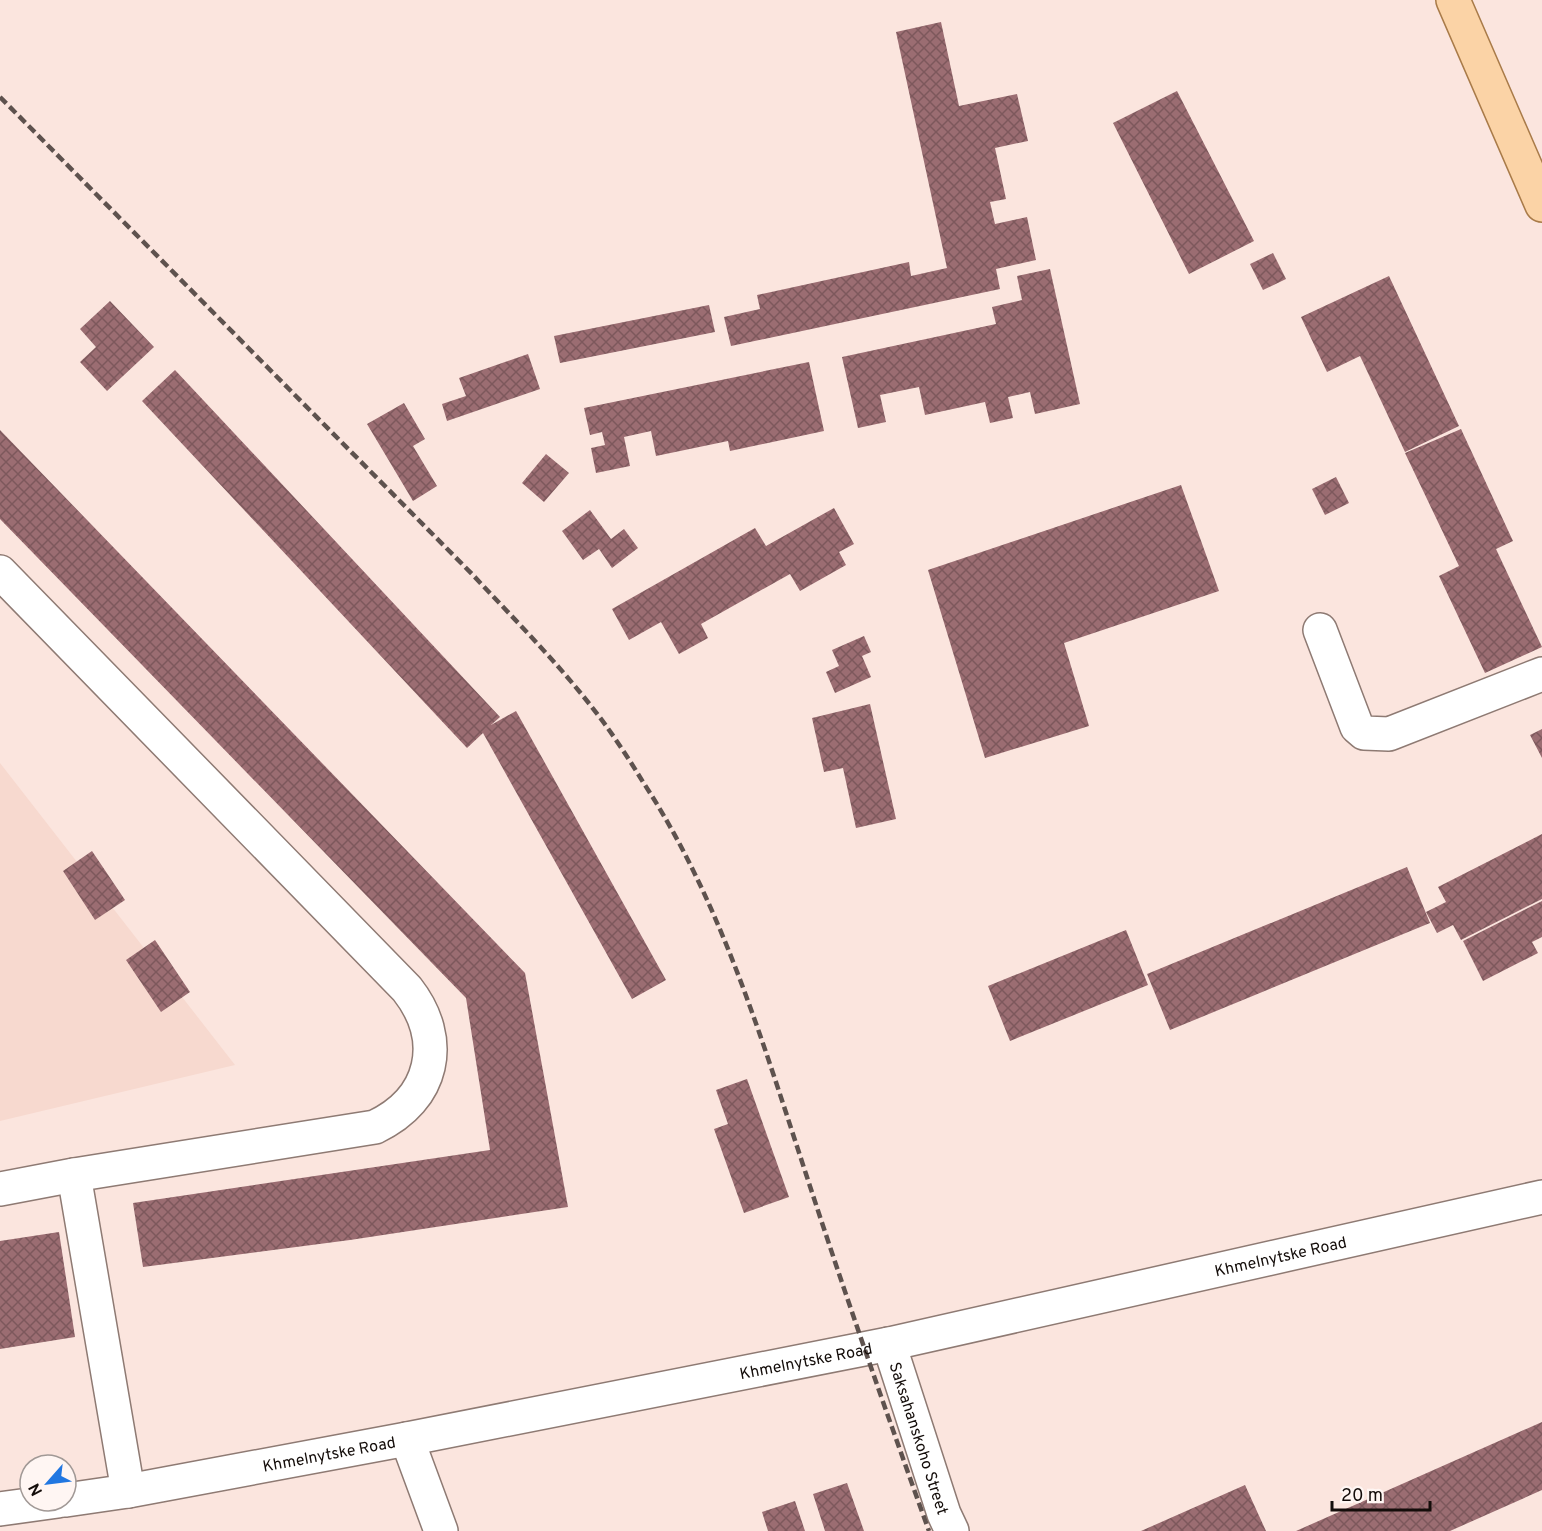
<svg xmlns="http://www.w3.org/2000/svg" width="1542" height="1531" viewBox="0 0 1542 1531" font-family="Overpass,sans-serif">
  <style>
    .built { fill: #f7d9cf }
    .building { fill: url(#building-cross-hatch) }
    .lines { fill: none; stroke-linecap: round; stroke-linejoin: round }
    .minor-casing { stroke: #8e7a73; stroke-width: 36 }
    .major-casing { stroke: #a97b49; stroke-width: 36 }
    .minor { stroke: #fff; stroke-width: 33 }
    .major { stroke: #fbd3a6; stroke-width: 33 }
    .rail { stroke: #5e524e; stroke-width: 4.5; stroke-dasharray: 9 4.5; stroke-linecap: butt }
    .labels { text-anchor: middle; stroke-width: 4.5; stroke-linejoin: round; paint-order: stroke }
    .street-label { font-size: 16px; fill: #140d0a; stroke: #fff6f3 }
  </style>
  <defs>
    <pattern id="building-cross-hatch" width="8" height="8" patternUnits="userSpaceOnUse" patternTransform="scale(1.5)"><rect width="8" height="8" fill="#9b6d72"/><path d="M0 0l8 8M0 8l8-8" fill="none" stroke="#7d585c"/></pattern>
  </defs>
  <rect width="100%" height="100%" fill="#fbe5de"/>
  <path class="built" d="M0,763l235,302 -235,56z"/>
  <path class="building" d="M941,22l18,84 58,-12 11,47 -33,7 11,51 -16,3 5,22 32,-7 9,43 -40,9 4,20 -269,57 -7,-29 36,-8 -3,-14 152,-33 2,14 36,-8 -51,-236z
    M1177,91l77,150 -65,33 -76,-151z
    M1273,253l13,26 -23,11 -13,-26z
    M1050,269l30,135 -45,10 -5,-22 -22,5 5,21 -23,5 -5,-21 -60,13 -6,-28 -39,8 6,27 -28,6 -16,-71 154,-33 -4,-17 30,-7 -5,-24z
    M1389,276l70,150 -54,26 -45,-96 -33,16 -26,-55z
    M110,301l44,46 -47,44 -27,-29 16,-15 -16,-18z
    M709,305l6,27 -155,31 -6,-27z
    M528,354l12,35 -93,32 -5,-17 24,-8 -7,-18z
    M809,362l15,69 -94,20 -2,-10 -72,15 -5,-25 -27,6 6,29 -34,7 -5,-25 14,-3 -3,-13 -12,3 -6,-27z
    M175,370l325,347 -9,8 25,-14 150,269 -34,19 -149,-266 -16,15 -325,-347z
    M404,403l21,36 -12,7 24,40 -24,15 -46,-77z
    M1461,429l52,112 -17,8 46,98 -57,26 -46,-97 20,-10 -54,-113z
    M0,430l525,543 43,234 -218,33 -207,27 -10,-64 357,-53 -24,-152 -466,-479z
    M546,454l23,19 -25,29 -22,-19z
    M1336,477l13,26 -24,12 -13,-26z
    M1181,485l38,106 -155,52 25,83 -104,32 -57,-188z
    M834,508l20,36 -15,8 7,13 -46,26 -10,-17 -89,50 7,14 -29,16 -18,-32 -32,18 -17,-31 143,-81 11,18z
    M590,510l21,29 13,-10 14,19 -26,20 -13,-19 -16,11 -21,-29z
    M864,636l7,16 -9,4 9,21 -36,16 -9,-21 13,-6 -7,-16z
    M870,704l26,115 -40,9 -13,-60 -19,4 -12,-54z
    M1542,729v29l-12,-23z
    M1542,834v65l-81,41 -8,-15 -16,8 -11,-21 20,-10 -8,-15z
    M92,851l33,49 -30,20 -32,-49z
    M1407,867l23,56 -260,107 -23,-56z
    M1542,901v36l-10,5 6,11 -55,28 -20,-40z
    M1126,930l22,55 -138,56 -22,-55z
    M155,940l35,52 -29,20 -35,-52z
    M747,1079l42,118 -45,16 -30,-84 14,-5 -12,-34z
    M59,1232l16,105 -75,12v-108z
    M1542,1422v68l-92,41h-154z
    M847,1483l17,48h-39l-12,-37z
    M1245,1485l21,46h-125z
    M795,1501l10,30h-37l-6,-19z"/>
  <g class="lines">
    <defs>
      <g id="minor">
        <path d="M0,572l407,417c40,51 27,110 -32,138l-301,48 54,316"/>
        <path d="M1320,630l37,97 7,6 25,1 153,-60"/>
        <path d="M0,1189l74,-14"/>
        <path id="s1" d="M889,1344l55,170 8,17"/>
        <path d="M407,1439l34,92"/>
        <path id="s2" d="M66,1500l62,-9 279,-52 482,-95 653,-147"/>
        <path d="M0,1509l58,-8"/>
      </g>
      <path id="major" d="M1453,0l89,205"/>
    </defs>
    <use href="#minor" class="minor-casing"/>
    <use href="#major" class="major-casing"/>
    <use href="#minor" class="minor"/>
    <use href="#major" class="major"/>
    <path class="rail" d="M0,97l472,477c43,46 88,91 126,141 16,21 31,44 45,67 78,119 119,258 163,392 39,120 80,238 123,357"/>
  </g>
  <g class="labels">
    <g class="street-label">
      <text dy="6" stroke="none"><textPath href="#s2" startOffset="1239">Khmelnytske Road</textPath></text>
      <text dy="6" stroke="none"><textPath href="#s2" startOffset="753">Khmelnytske Road</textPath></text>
      <text dy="6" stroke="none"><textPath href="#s1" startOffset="99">Saksahanskoho Street</textPath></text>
      <text dy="6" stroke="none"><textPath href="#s2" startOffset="267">Khmelnytske Road</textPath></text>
    </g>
  </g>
  <g transform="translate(48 1483) rotate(242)"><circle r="28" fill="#fff6f3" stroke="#a19996" stroke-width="1.5"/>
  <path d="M0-4.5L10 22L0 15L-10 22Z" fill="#2177e1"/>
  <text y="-9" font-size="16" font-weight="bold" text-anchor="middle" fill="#140d0a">N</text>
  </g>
  <path d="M1332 1501v9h98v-9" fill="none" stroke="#140d0a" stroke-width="3"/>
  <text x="1341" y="1501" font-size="18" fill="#140d0a" stroke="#fff6f3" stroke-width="4.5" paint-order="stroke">20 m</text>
</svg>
